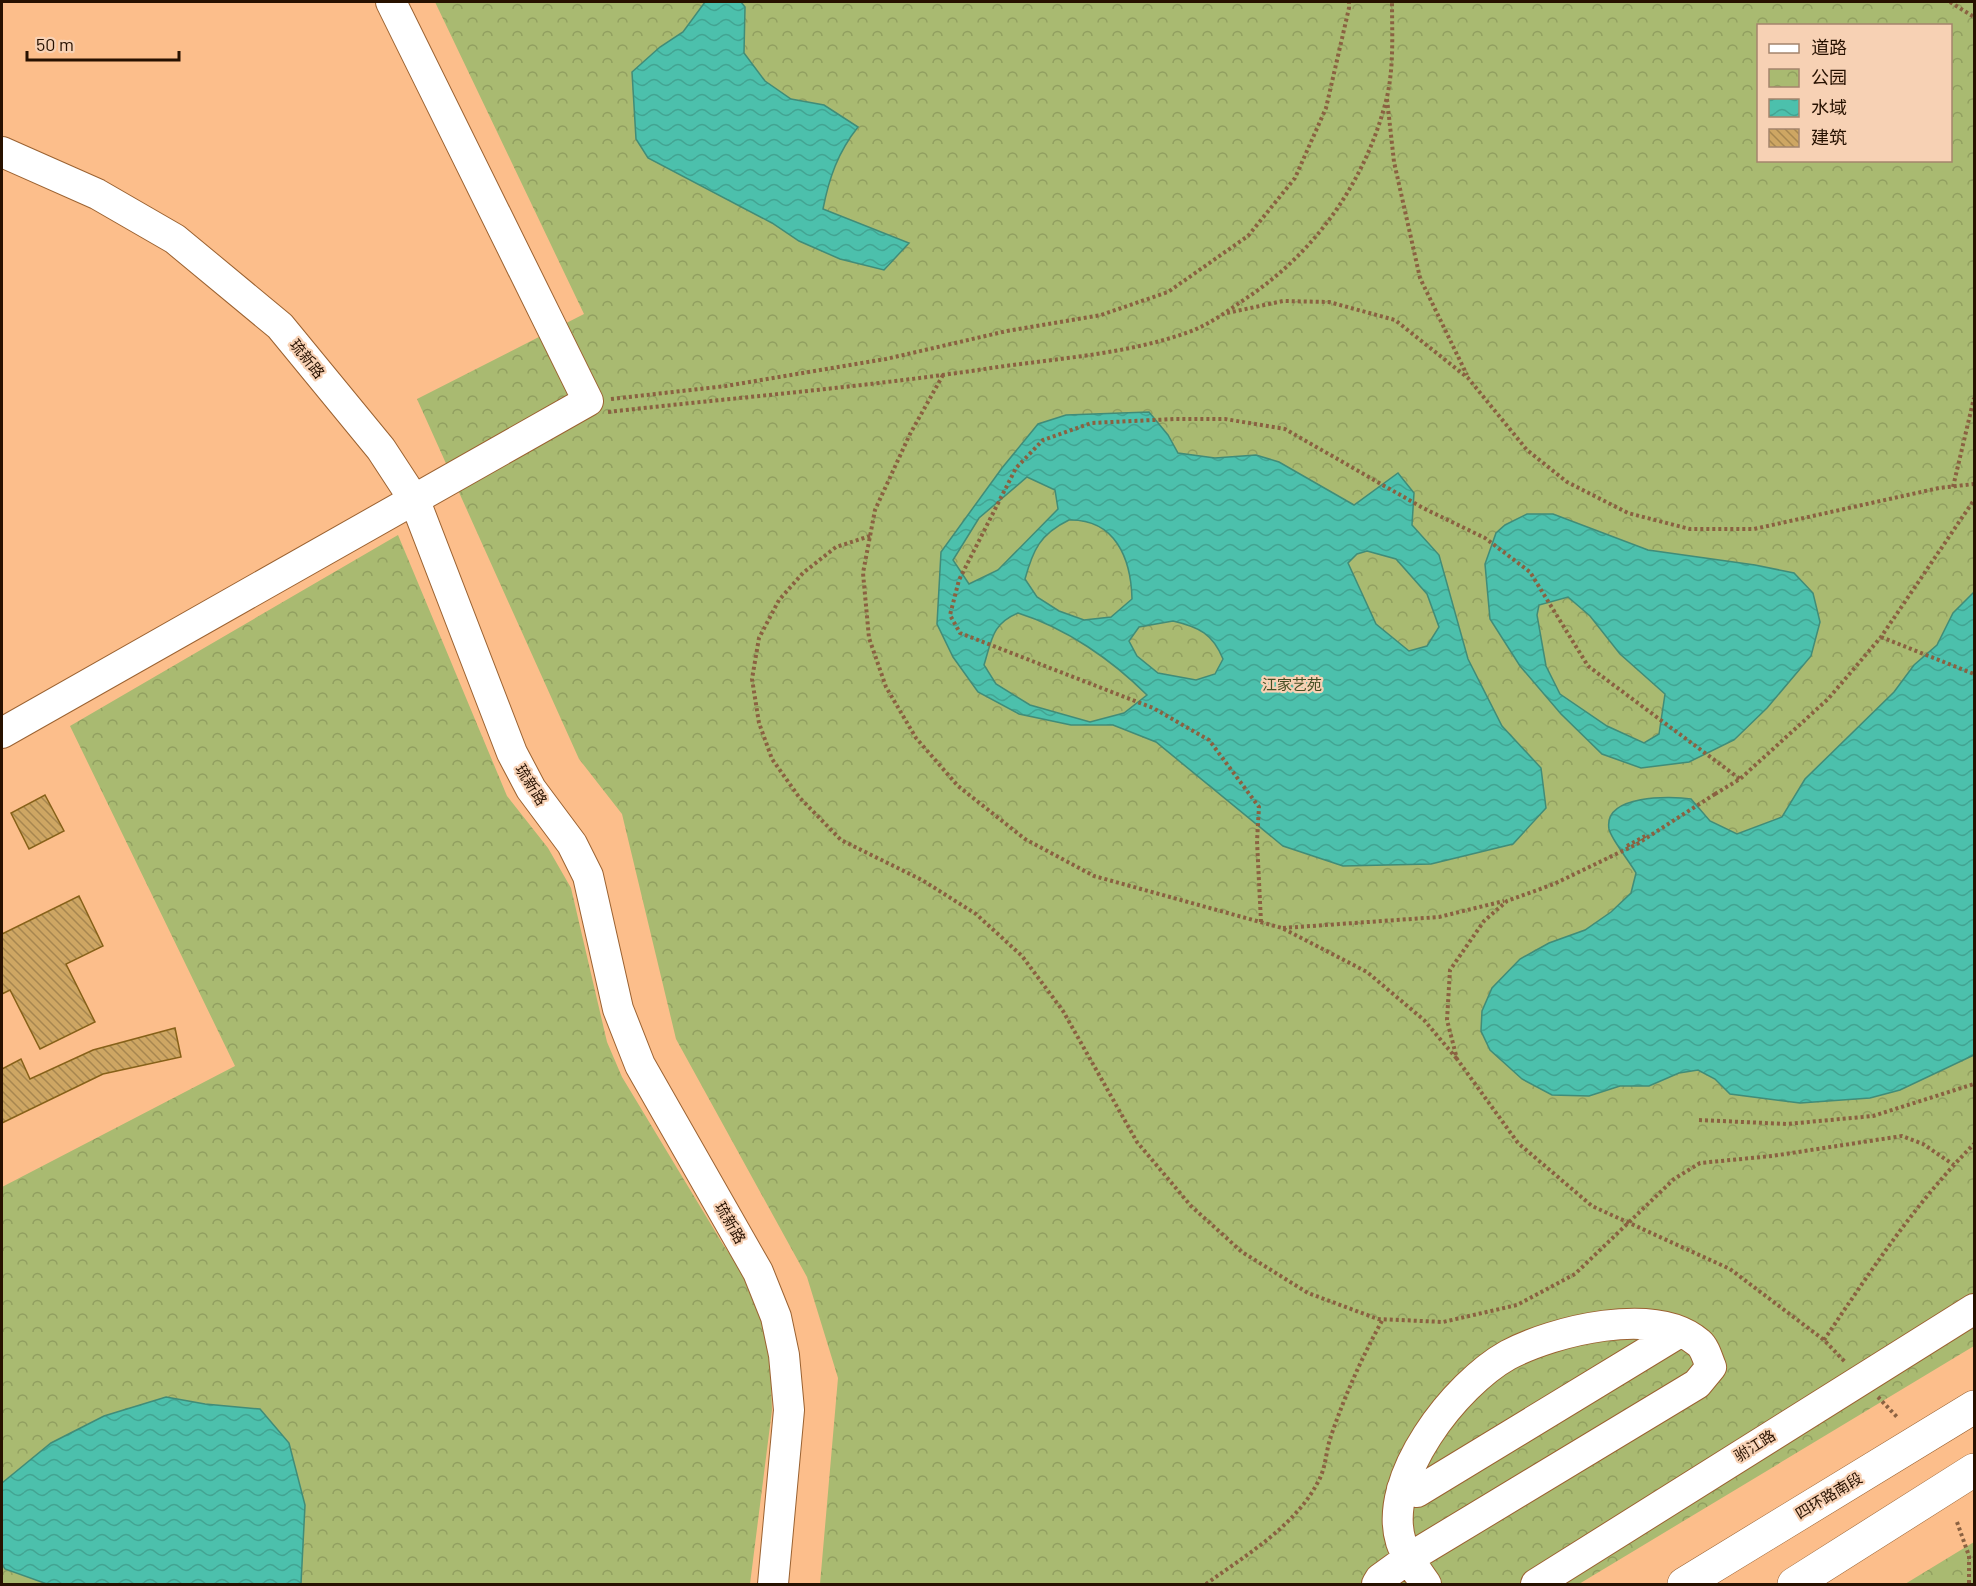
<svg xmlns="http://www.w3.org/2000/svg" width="1976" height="1586" viewBox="0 0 1976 1586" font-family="Barlow,'Noto Sans SC',sans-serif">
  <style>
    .park { fill: url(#park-crowns); fill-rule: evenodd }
    .water { fill: url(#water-waves); stroke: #418c78; stroke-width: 1.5; fill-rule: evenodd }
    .building { fill: url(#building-back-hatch); stroke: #866119; stroke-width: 1.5 }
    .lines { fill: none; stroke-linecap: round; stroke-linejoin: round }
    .minor-casing { stroke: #9b6231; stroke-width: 32 }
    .highway-casing { stroke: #9b6231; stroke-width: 34 }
    .path { stroke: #8a6141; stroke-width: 4; stroke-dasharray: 3 3; stroke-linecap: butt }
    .minor { stroke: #fff; stroke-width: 30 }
    .highway { stroke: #fff; stroke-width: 33 }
    .labels { text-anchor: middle; stroke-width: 4.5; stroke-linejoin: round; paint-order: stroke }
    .street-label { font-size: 15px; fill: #271100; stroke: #f7d1b4 }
    .park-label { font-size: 15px; fill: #454e23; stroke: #f7d1b4 }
  </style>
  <defs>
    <pattern id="park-crowns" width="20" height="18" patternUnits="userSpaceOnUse" patternTransform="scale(1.5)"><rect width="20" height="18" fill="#a9ba71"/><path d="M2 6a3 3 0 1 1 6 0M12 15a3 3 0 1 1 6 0" fill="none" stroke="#919f60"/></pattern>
    <pattern id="water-waves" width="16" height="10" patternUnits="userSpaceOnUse" patternTransform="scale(1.5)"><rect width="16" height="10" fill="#4cc0ac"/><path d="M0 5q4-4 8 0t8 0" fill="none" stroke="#42a492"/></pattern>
    <pattern id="building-back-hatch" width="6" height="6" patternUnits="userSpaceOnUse" patternTransform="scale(1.5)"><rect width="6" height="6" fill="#cea663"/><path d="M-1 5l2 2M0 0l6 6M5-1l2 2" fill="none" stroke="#a7864f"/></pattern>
  </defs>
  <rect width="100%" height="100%" fill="#fcbe8b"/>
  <path class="park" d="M435,2h1539v1344l-395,238h-759l18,-206 -31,-101 -131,-238 -54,-225 -43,-55 -162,-360 167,-85zM1758,26h192v134h-192z
    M398,535l109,261 41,52 23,40 36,154 15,35 102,169 22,30 16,39 8,37 2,58 -22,174h-748v-397l233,-121 -165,-340z
    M1974,1542v42h-69z"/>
  <path class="water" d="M705,2h36l4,5 -1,46 21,28 26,18 33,6 34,22c-20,25 -29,51 -35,82l86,34 -25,27 -44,-11 -41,-18 -27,-18 -124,-65 -12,-19 -4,-67 28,-25 23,-15z
    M1149,412l19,23 10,18 37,5 41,-3 23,7 75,43 44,-32 16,20 -2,32 27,30 29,104 34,67 39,42 5,40 -33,36 -82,20 -88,2 -60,-20 -127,-104 -43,-17h-42l-52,-11 -41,-22 -25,-35 -16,-33 4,-72 61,-84 36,-44 28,-9zM1027,477l28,13 3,19 -60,61 -29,14 -16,-24 26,-42zM1069,520c46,-1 62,38 63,79l-21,18 -27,3 -25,-9 -22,-14 -12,-18c8,-29 15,-45 44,-59zM1367,551l29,8 31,35 12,33 -12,19 -18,5 -33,-27 -28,-61 9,-9zM1018,613c48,15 94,47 129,82l-23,18 -34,9 -60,-17 -34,-21 -12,-19c8,-26 8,-41 34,-52zM1173,621c26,6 40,13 50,38l-8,15 -19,6 -38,-7 -21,-17 -8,-15 10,-14z
    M1527,514h26l95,36 107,15 39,8 19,20 7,29 -9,34 -44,52 -33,32 -45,22 -48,6 -39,-14 -41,-40 -41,-48 -30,-47 -5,-55 11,-31 9,-8zM1568,597l22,19 30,38 45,40 -6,40 -15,9 -37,-17 -47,-32 -14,-28 -9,-51 2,-10z
    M1974,592v463l-74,35 -30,8 -70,5 -70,-9 -15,-15 -17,-9 -19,3 -30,13h-29l-31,10 -37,-1 -30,-16 -32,-29 -9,-19 1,-20 10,-23 28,-29 29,-16 36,-13 26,-18 20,-19 5,-20c-6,-11 -25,-34 -27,-44 -6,-35 63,-33 82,-30l19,22 27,13 45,-17 23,-38 89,-87 20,-27 23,-20 16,-32z
    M166,1397l39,7 55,5 29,34 16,62 -4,79h-254l-42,-15 -3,-5v-81l49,-40 53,-27z"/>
  <path class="building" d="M45,795l19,36 -35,18 -18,-36z
    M79,896l24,50 -37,18 29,58 -55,27 -30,-59 -8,4v-60z
    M175,1028l6,29 -78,17 -101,49v-54l19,-10 9,20 63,-29z"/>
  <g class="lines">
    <defs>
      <path id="minor" d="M2,152l95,42 78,45 105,87 101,123 34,52 97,252 19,36 41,55 16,32 30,133 22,56 118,207 18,45 8,38 5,55 -16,174
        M2,733l586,-332 -197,-399
        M1402,1489l15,3 263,-160
        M1377,1584l3,-5 29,-21 288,-174 14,-17c-3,-7 -6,-19 -12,-24 -43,-38 -146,-12 -191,12 -52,29 -127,123 -107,187 5,15 16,29 25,42
        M1536,1584l438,-275"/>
      <path id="highway" d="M1684,1584l290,-177
        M1794,1584l180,-114"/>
    </defs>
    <use href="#minor" class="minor-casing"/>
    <use href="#highway" class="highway-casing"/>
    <path class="path" d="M1950,2l24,15
      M1387,99l7,63 26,116 47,97
      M1227,313l56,-12 46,1 66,18 73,58 59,72 40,32 61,31 62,16h64l185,-41 35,-4
      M943,375l-33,59 -35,76 -12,63 6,65 17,49 30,51 42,48 67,53 69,37 188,52 85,44 57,48 33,39
      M611,399l115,-13 160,-27 121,-28 94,-16 67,-23 80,-56 47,-58 31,-70 23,-100v-6
      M608,412c123,-14 247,-24 370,-42 68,-11 142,-14 208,-37 24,-8 44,-24 65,-38 68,-47 116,-117 136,-198 7,-31 5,-64 5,-95
      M1953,487l21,-89
      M870,536l-34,11 -33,26 -24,27 -20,38 -7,41 7,44 13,36 27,38 42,43 81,40 54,34 46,42 41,55 74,131 54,64 51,46 66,41 70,26 65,3 74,-17 58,-31 99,-95 26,-16 72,-7 130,-20 21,8 31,21
      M1881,637l93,37
      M1715,794l-78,50 -83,40 -47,17 -23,20 -34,49 -3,50 10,39 61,84 74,63 138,63 94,71 22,23
      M1715,794l25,-15 88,-80 53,-62 93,-137
      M1627,846l20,-11
      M1261,922l-4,-81 2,-34 -50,-67 -56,-32 -193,-75 -10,-18 9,-35 57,-112 27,-28 48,-17 84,-4h50l60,10 138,79 62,30 45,34 58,94 152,113
      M1283,928l156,-11 65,-16
      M1699,1120l88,4 86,-8 101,-32
      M1824,1340c46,-68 92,-138 150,-196
      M1878,1397l20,21
      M1957,1522l12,34v28
      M1206,1584c40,-29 90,-58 113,-104 7,-13 7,-30 12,-44 14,-41 31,-79 52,-117"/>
    <use href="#minor" class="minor"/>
    <use href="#highway" class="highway"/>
  </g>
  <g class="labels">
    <g class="street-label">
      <text transform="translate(307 359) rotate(51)" y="5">琉新路</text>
      <text transform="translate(531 785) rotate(58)" y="5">琉新路</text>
      <text transform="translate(730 1223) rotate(60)" y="5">琉新路</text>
      <text transform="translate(1755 1446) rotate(-32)" y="5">驸江路</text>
      <text transform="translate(1829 1496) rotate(-31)" y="5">四环路南段</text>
    </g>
    <g class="park-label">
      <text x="1292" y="690">江家艺苑</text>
    </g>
  </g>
  <rect width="1976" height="1586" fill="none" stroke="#271100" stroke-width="6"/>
  <rect x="1757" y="24" width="195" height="138" fill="#f7d1b4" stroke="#a4846c" stroke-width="1.5"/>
  <rect x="1769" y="44" width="30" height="9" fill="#ffffff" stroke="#a4846c" stroke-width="1.5"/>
  <text x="1811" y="54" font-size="18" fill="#271100">道路</text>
  <rect x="1769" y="69" width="30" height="18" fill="url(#park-crowns)" stroke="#a4846c" stroke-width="1.5"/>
  <text x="1811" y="84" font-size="18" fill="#271100">公园</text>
  <rect x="1769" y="99" width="30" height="18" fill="url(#water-waves)" stroke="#a4846c" stroke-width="1.5"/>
  <text x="1811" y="114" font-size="18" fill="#271100">水域</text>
  <rect x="1769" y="129" width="30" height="18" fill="url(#building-back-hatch)" stroke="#a4846c" stroke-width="1.5"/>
  <text x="1811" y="144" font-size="18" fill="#271100">建筑</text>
  <path d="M27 51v9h152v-9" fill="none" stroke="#271100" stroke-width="3"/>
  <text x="36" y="51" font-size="18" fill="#271100" stroke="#f7d1b4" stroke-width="4.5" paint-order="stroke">50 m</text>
</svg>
